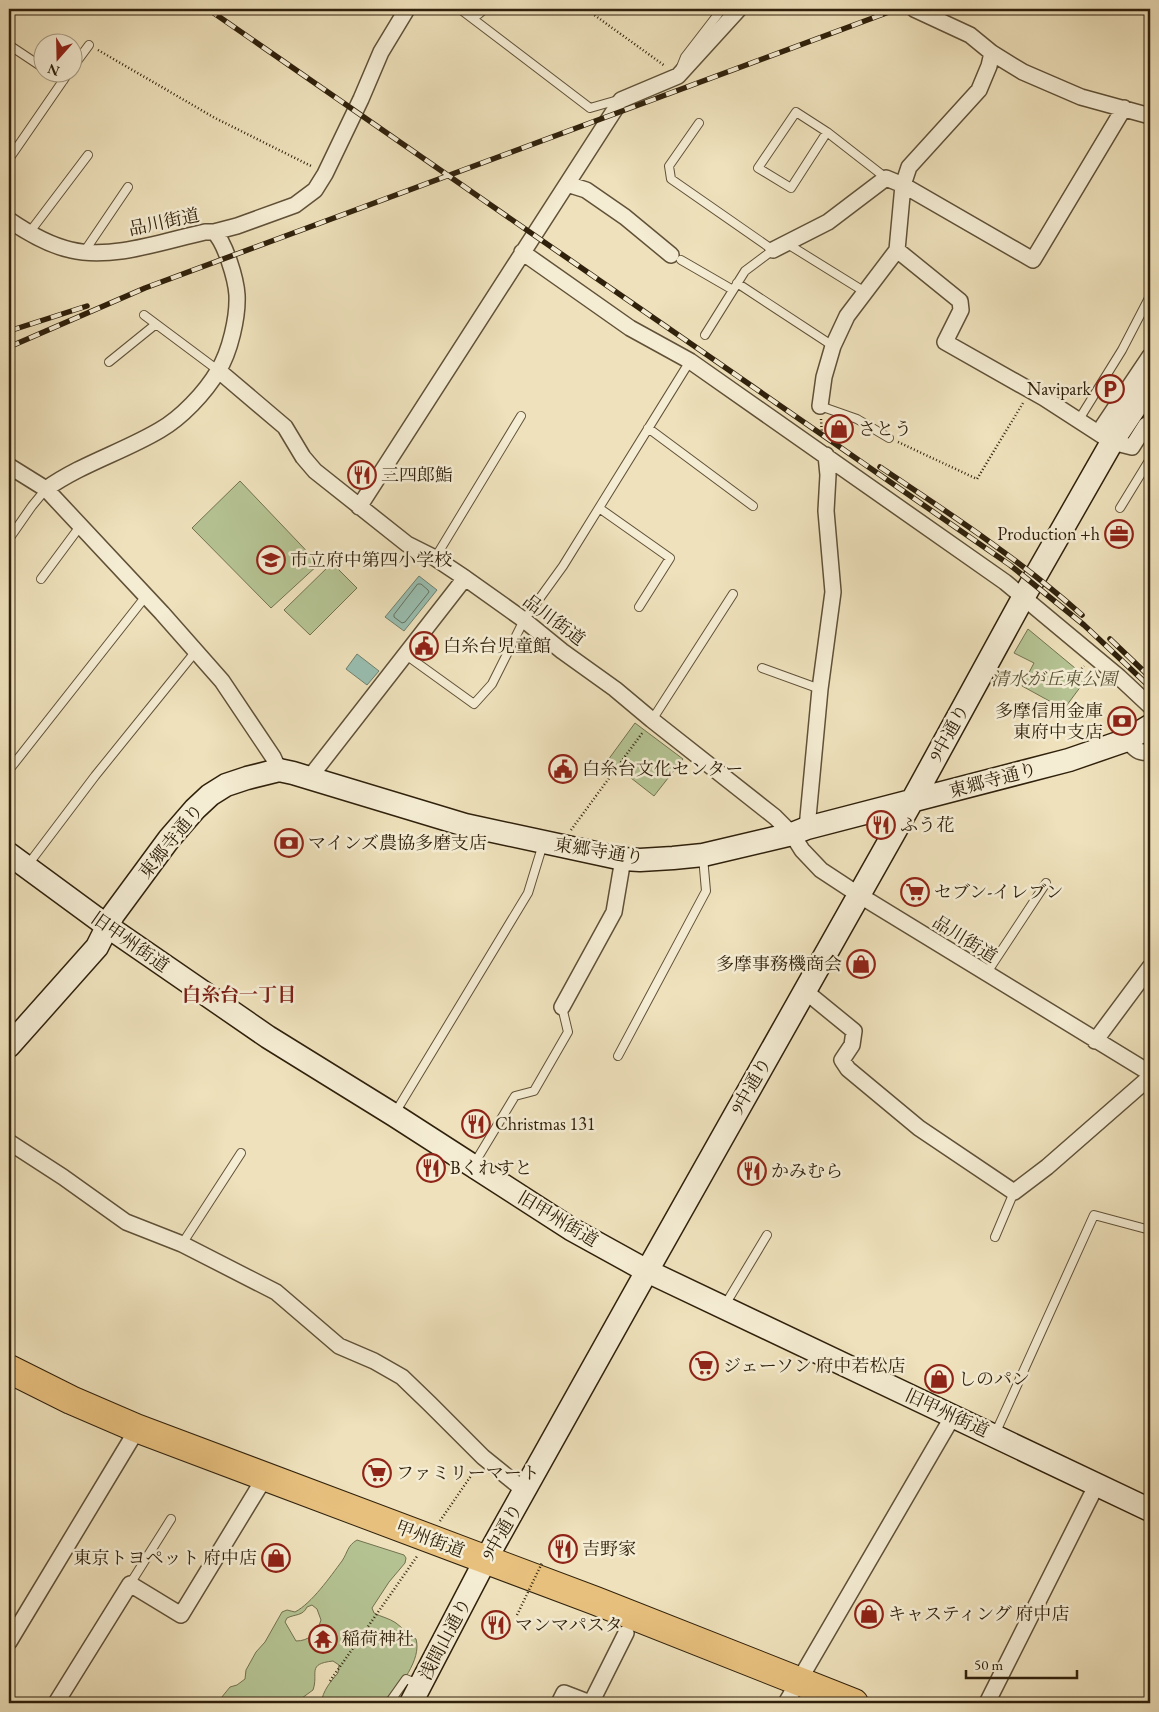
<svg xmlns="http://www.w3.org/2000/svg" width="1159" height="1712" viewBox="0 0 1159 1712" font-family="'EB Garamond','Noto Serif JP',serif">
  <style>
    .green { fill: #b5c393; stroke: #727250; fill-rule: evenodd }
    .water { fill: #99beb0; stroke: #6f7f6e }
    .lines { fill: none; stroke-linecap: round; stroke-linejoin: round }
    .shore { stroke: #64705e; stroke-width: 1 }
    .lane-casing { stroke: #605138; stroke-width: 10 }
    .street-casing { stroke: #605138; stroke-width: 18 }
    .secondary-casing { stroke: #30210c; stroke-width: 25 }
    .highway-casing { stroke: #30210c; stroke-width: 30 }
    .path { stroke: #30210c; stroke-width: 2.5; stroke-dasharray: 1 2.5; stroke-linecap: butt }
    .lane { stroke: #f4ecd3; stroke-width: 8 }
    .street { stroke: #f4ecd3; stroke-width: 15 }
    .secondary { stroke: #f4ecd3; stroke-width: 22 }
    .highway { stroke: #e7c07e; stroke-width: 28 }
    .rail-casing { stroke: #30210c; stroke-width: 5.5 }
    .rail { stroke: #f4ecd3; stroke-width: 4; stroke-dasharray: 11; stroke-linecap: butt }
    .path-bridge { stroke: #30210c; stroke-width: 2.5; stroke-dasharray: 1 2.5; stroke-linecap: butt }
    .labels { text-anchor: middle; stroke-width: 5; stroke-linejoin: round; paint-order: stroke }
    .street-label { font-size: 18px; fill: #30210c; stroke: #f4ecd3 }
    .poi-label { font-size: 18px; fill: #30210c; stroke: #f4ecd3; text-anchor: start }
    .park-label { font-size: 18px; font-style: italic; fill: #585234; stroke: #f4ecd3 }
    .neighbourhood-label { font-size: 19px; font-weight: bold; fill: #7a1f14; stroke: #f4ecd3 }
  </style>
  <rect width="100%" height="100%" fill="#eee1bb"/>
  <filter id="stains"><feTurbulence type="fractalNoise" baseFrequency=".004" numOctaves="4"/><feColorMatrix values="0 0 0 0 .2 0 0 0 0 .09 0 0 0 0 .02 0 0 0 .5 -.17"/></filter>
  <radialGradient id="worn" r=".72"><stop offset=".6" stop-color="#630" stop-opacity="0"/><stop offset="1" stop-color="#630" stop-opacity=".3"/></radialGradient>
  <path class="green" d="M240,481l79,83 -48,44 -79,-80z
    M332,563l25,25 -47,47 -26,-25z
    M1028,629l59,49 -23,31 -42,-23 12,-23 -20,-10z
    M635,723l48,36 -29,37 -46,-36z
    M357,1540l47,15 2,3 -1,5 -16,19 -17,26 2,5c7,4 15,5 22,10 7,5 12,12 20,16 6,21 -17,47 -28,64h-67c2,-12 9,-21 17,-30l1,-8 -6,-4c-27,3 -14,12 -20,29l-11,8 -3,5h-82l13,-16 7,-2 8,-6 1,-9 10,-18 9,-10 17,-30 5,-2 8,2c17,-9 35,-35 47,-51 6,-9 5,-15 15,-21zM312,1605l5,4 4,11c-4,13 -12,21 -25,21l-11,-19 2,-4c8,-4 16,-2 20,-11z"/>
  <path class="water" d="M419,576l18,14 -33,41 -19,-14z
    M357,654l22,17 -12,14 -21,-16z"/>
  <g class="lines">
    <path class="shore" d="M418,584h3l7,6 1,2 -24,30 -3,1 -8,-6v-2z"/>
    <defs>
      <path id="lane" d="M460,9l130,99 28,-8
        M474,18l11,-9
        M9,45l33,22
        M681,67l4,-10 37,-48
        M72,68l17,-23
        M50,72l13,9
        M699,123l-30,43 2,13 102,71 -28,21 -40,64
        M827,132l-36,56 -33,-20 38,-56 31,20 59,46
        M9,159l60,-87
        M29,233l59,-78
        M786,243l79,49
        M84,252l44,-65
        M681,260l52,30
        M737,283l96,63
        M144,315l75,56
        M109,362l47,-38
        M820,406l37,13 32,19
        M1078,421l44,-71 28,-54
        M648,428l105,78
        M599,508l71,50 -31,49
        M1120,508l30,-49
        M9,539l23,-33 14,-17
        M435,558l86,-142
        M41,579l40,-54
        M406,655l68,49 18,-20 32,-64 39,-54 127,-205
        M762,668l58,21
        M652,720l81,-126
        M9,770l137,-174
        M27,866l68,-90 101,-125
        M986,974l60,-91
        M618,1056l88,-165 -3,-34
        M395,1113l133,-220 15,-49
        M474,1164l41,-68 19,-5 34,-59 -6,-25
        M995,1237l19,-45
        M182,1244l59,-91
        M725,1305l42,-70
        M995,1434l99,-219 56,15
        M130,1584l41,-65
        M389,1703l17,-24 12,5"/>
      <path id="street" d="M914,9l56,26 22,18 31,19 58,25 69,19
        M567,184l19,6 39,27 46,38
        M9,220c19,13 39,25 62,30 41,10 93,-9 134,-18h9l23,-6 58,-21 20,-15 10,-16 36,-75 20,-47 26,-43
        M773,250l55,-28 58,-44 17,7 130,75 91,-152
        M897,250l63,51 1,9 -16,32 99,56 68,44 20,5 14,-22 4,3
        M522,252l108,76 60,33 315,221 114,95 31,29
        M219,371l66,56 18,30 12,14 92,73 28,14 30,20 59,42 38,31 53,38 37,31 123,97 17,17 10,16 19,20 38,25 291,178
        M820,406l4,-29 9,-31 14,-30 50,-66 6,-65 6,-18 70,-77 10,-24 3,-13
        M1112,442l-9,-16 47,-70
        M9,466l37,23 116,124 60,68 51,76 6,13
        M46,489c35,-25 77,-37 114,-59 21,-12 45,-37 58,-59 12,-19 20,-54 19,-76 -1,-16 -12,-53 -23,-63
        M359,507l262,-407 57,-24 61,-67
        M1127,740c7,8 11,14 23,12
        M310,777l155,-199
        M807,828l13,-139 13,-97 -7,-81 2,-36 -2,-20
        M805,991l49,40 -2,14 -10,15 6,9 71,59 95,64 33,-25 103,-90
        M562,1007l52,-95 9,-53
        M1095,1041l55,-74
        M9,1142l54,35 63,45 56,22 94,48 63,54 35,15 28,16 28,27 53,53 42,34
        M9,1642l123,-204
        M56,1703l74,-119 51,31 78,-128
        M559,1703l5,-10 26,10
        M591,1703l35,-70
        M786,1703l167,-287
        M987,1703l110,-219"/>
      <path id="secondary" d="M9,854l98,72 161,111 126,78 177,114 76,42 503,239
        M9,1046l88,-99 16,-32 56,-76 26,-30 15,-14 16,-10 21,-7 32,-8 14,3 172,52 158,34 17,1 33,-2 30,-3 89,-21 15,-6 262,-68 58,-20 23,-14
        M411,1703l75,-144 161,-288 265,-470 111,-203 89,-156 38,-57"/>
      <path id="highway" d="M9,1369l62,31 65,28 460,173 258,102"/>
    </defs>
    <use href="#lane" class="lane-casing"/>
    <use href="#street" class="street-casing"/>
    <use href="#secondary" class="secondary-casing"/>
    <use href="#highway" class="highway-casing"/>
    <path class="path" d="M586,9l79,57
      M98,50l117,68 98,49
      M821,419l1,17
      M898,442l79,37 46,-76
      M1075,677l9,-11
      M571,830l72,-98
      M440,1521l35,-51
      M330,1681l88,-126"/>
    <use href="#lane" class="lane"/>
    <use href="#street" class="street"/>
    <use href="#secondary" class="secondary"/>
    <use href="#highway" class="highway"/>
    <defs>
      <path id="rail" d="M208,9l802,556 74,60 66,62
        M9,331l78,-25
        M9,347l136,-59 752,-279
        M880,467c69,46 139,92 202,148
        M1110,639l40,38"/>
    </defs>
    <use href="#rail" class="rail-casing"/>
    <use href="#rail" class="rail"/>
    <path class="path-bridge" d="M517,1615l25,-52"/>
  </g>
  <defs>
    <symbol id="parking-ring" viewBox="-11 -11 22 22"><circle r="9.5" fill="#f4ecd3" stroke="#8f2418" stroke-width="1.5"/><path d="M-3.5-5.5H1a3.5 3.5 0 0 1 0 7H-1V5.5H-3.5ZM-1-3.4V-.6H.8a1.4 1.4 0 0 0 0-2.8Z" fill="#8f2418"/></symbol>
    <symbol id="shop-ring" viewBox="-11 -11 22 22"><circle r="9.5" fill="#f4ecd3" stroke="#8f2418" stroke-width="1.5"/><path d="M-5-2.5h2.3a2.7 3.5 0 0 1 5.4 0H5L5.5 6h-11ZM-1.5-2.5h3a1.5 2.3 0 0 0-3 0Z" fill="#8f2418"/></symbol>
    <symbol id="restaurant-ring" viewBox="-11 -11 22 22"><circle r="9.5" fill="#f4ecd3" stroke="#8f2418" stroke-width="1.5"/><path d="M-5-6h1v4h1v-4h1v4h1v-4h1v5L-1.5 .5V6h-2V.5L-5-1ZM5-6V6H3V1.5H1.5Q1.5-4 5-6Z" fill="#8f2418"/></symbol>
    <symbol id="office-ring" viewBox="-11 -11 22 22"><circle r="9.5" fill="#f4ecd3" stroke="#8f2418" stroke-width="1.5"/><path d="M-6-3h4V-5.5h4V-3h4V5H-6ZM-1-4.5V-3h2v-1.5ZM-6 0V1H6V0Z" fill="#8f2418"/></symbol>
    <symbol id="school-ring" viewBox="-11 -11 22 22"><circle r="9.5" fill="#f4ecd3" stroke="#8f2418" stroke-width="1.5"/><path d="M0-5L7-2L0 1L-7-2ZM-4 1L0 2.5L4 1V4Q0 6-4 4Z" fill="#8f2418"/></symbol>
    <symbol id="civic-ring" viewBox="-11 -11 22 22"><circle r="9.5" fill="#f4ecd3" stroke="#8f2418" stroke-width="1.5"/><path d="M-.6-6.5H3V-4.5H.6V-3L4-1V1h2V6H-6V1h2V-1L-.6-3ZM-1.2 2.5V6h2.4V2.5Z" fill="#8f2418"/></symbol>
    <symbol id="bank-ring" viewBox="-11 -11 22 22"><circle r="9.5" fill="#f4ecd3" stroke="#8f2418" stroke-width="1.5"/><path d="M-6-4H6V4H-6ZM0-2.3a2.3 2.3 0 1 0 0 4.6a2.3 2.3 0 1 0 0-4.6Z" fill="#8f2418"/></symbol>
    <symbol id="supermarket-ring" viewBox="-11 -11 22 22"><circle r="9.5" fill="#f4ecd3" stroke="#8f2418" stroke-width="1.5"/><path d="M-6-5.5h2.5l.6 2H6L4.5 2H-2.5L-4.4-4H-6ZM-1.5 3.2a1.3 1.3 0 1 0 .1 0ZM3 3.2a1.3 1.3 0 1 0 .1 0Z" fill="#8f2418"/></symbol>
    <symbol id="temple-ring" viewBox="-11 -11 22 22"><circle r="9.5" fill="#f4ecd3" stroke="#8f2418" stroke-width="1.5"/><path d="M0-6L5-2H3V0L6.5 2.5H4V6H1.5V3h-3V6H-4V2.5H-6.5L-3 0V-2H-5Z" fill="#8f2418"/></symbol>
  </defs>
  <g fill-rule="evenodd">
    <use href="#parking-ring" x="1094" y="373" width="32" height="32"/>
    <use href="#shop-ring" x="823" y="413" width="32" height="32"/>
    <use href="#restaurant-ring" x="346" y="459" width="32" height="32"/>
    <use href="#office-ring" x="1103" y="518" width="32" height="32"/>
    <use href="#school-ring" x="255" y="544" width="32" height="32"/>
    <use href="#civic-ring" x="408" y="630" width="32" height="32"/>
    <use href="#bank-ring" x="1106" y="705" width="32" height="32"/>
    <use href="#civic-ring" x="547" y="753" width="32" height="32"/>
    <use href="#restaurant-ring" x="865" y="809" width="32" height="32"/>
    <use href="#bank-ring" x="273" y="827" width="32" height="32"/>
    <use href="#supermarket-ring" x="899" y="876" width="32" height="32"/>
    <use href="#shop-ring" x="845" y="948" width="32" height="32"/>
    <use href="#restaurant-ring" x="460" y="1108" width="32" height="32"/>
    <use href="#restaurant-ring" x="415" y="1152" width="32" height="32"/>
    <use href="#restaurant-ring" x="736" y="1155" width="32" height="32"/>
    <use href="#supermarket-ring" x="688" y="1350" width="32" height="32"/>
    <use href="#shop-ring" x="923" y="1363" width="32" height="32"/>
    <use href="#supermarket-ring" x="361" y="1457" width="32" height="32"/>
    <use href="#restaurant-ring" x="547" y="1533" width="32" height="32"/>
    <use href="#shop-ring" x="260" y="1542" width="32" height="32"/>
    <use href="#shop-ring" x="853" y="1598" width="32" height="32"/>
    <use href="#restaurant-ring" x="480" y="1609" width="32" height="32"/>
    <use href="#temple-ring" x="307" y="1623" width="32" height="32"/>
  </g>
  <g class="labels">
    <g class="street-label">
      <text transform="translate(164 222) rotate(-12)" y="6">品川街道</text>
      <text transform="translate(554 620) rotate(37)" y="6">品川街道</text>
      <text transform="translate(949 733) rotate(-61)" y="6">9中通り</text>
      <text transform="translate(993 780) rotate(-15)" y="6">東郷寺通り</text>
      <text transform="translate(171 841) rotate(-51)" y="6">東郷寺通り</text>
      <text transform="translate(599 851) rotate(9)" y="6">東郷寺通り</text>
      <text transform="translate(965 939) rotate(32)" y="6">品川街道</text>
      <text transform="translate(130 942) rotate(35)" y="6">旧甲州街道</text>
      <text transform="translate(751 1086) rotate(-60)" y="6">9中通り</text>
      <text transform="translate(558 1219) rotate(31)" y="6">旧甲州街道</text>
      <text transform="translate(947 1413) rotate(25)" y="6">旧甲州街道</text>
      <text transform="translate(502 1532) rotate(-60)" y="6">9中通り</text>
      <text transform="translate(430 1539) rotate(21)" y="6">甲州街道</text>
      <text transform="translate(445 1639) rotate(-62)" y="6">浅間山通り</text>
    </g>
    <g class="poi-label">
      <text x="1091" y="395" text-anchor="end">Navipark</text>
      <text x="858" y="435">さとう</text>
      <text x="381" y="481">三四郎鮨</text>
      <text x="1100" y="540" text-anchor="end">Production +h</text>
      <text x="290" y="566">市立府中第四小学校</text>
      <text x="443" y="652">白糸台児童館</text>
      <text x="1103" y="717" text-anchor="end">多摩信用金庫<tspan x="1103" dy="21">東府中支店</tspan></text>
      <text x="582" y="775">白糸台文化センター</text>
      <text x="900" y="831">ふう花</text>
      <text x="308" y="849">マインズ農協多磨支店</text>
      <text x="934" y="898">セブン-イレブン</text>
      <text x="842" y="970" text-anchor="end">多摩事務機商会</text>
      <text x="495" y="1130">Christmas 131</text>
      <text x="450" y="1174">Bくれすと</text>
      <text x="771" y="1177">かみむら</text>
      <text x="723" y="1372">ジェーソン 府中若松店</text>
      <text x="958" y="1385">しのパン</text>
      <text x="396" y="1479">ファミリーマート</text>
      <text x="582" y="1555">吉野家</text>
      <text x="257" y="1564" text-anchor="end">東京トヨペット 府中店</text>
      <text x="888" y="1620">キャスティング 府中店</text>
      <text x="515" y="1631">マンマパスタ</text>
      <text x="342" y="1645">稲荷神社</text>
    </g>
    <g class="park-label">
      <text x="1054" y="685">清水が丘東公園</text>
    </g>
    <g class="neighbourhood-label">
      <text x="239" y="1001">白糸台一丁目</text>
    </g>
  </g>
  <rect width="1159" height="1712" fill="none" stroke="#eee1bb" stroke-width="30"/>
  <rect x="10" y="10" width="1139" height="1692" fill="none" stroke="#30210c" stroke-width="2.5"/>
  <rect x="15" y="15" width="1129" height="1682" fill="none" stroke="#30210c"/>
  <g transform="translate(58 58) rotate(200)"><circle r="24" fill="#f4ecd3" stroke="#a69b83"/>
  <path d="M0-4L9 19L0 12L-9 19Z" fill="#8f2418"/>
  <text y="-8" font-size="14" font-weight="bold" text-anchor="middle" fill="#30210c">N</text>
  </g>
  <path d="M966 1670v8h111v-8" fill="none" stroke="#30210c" stroke-width="2.5"/>
  <text x="974" y="1670" font-size="15" fill="#30210c" stroke="#f4ecd3" stroke-width="4" paint-order="stroke">50 m</text>
  <rect width="100%" height="100%" filter="url(#stains)"/>
  <rect width="100%" height="100%" fill="url(#worn)"/>
</svg>
